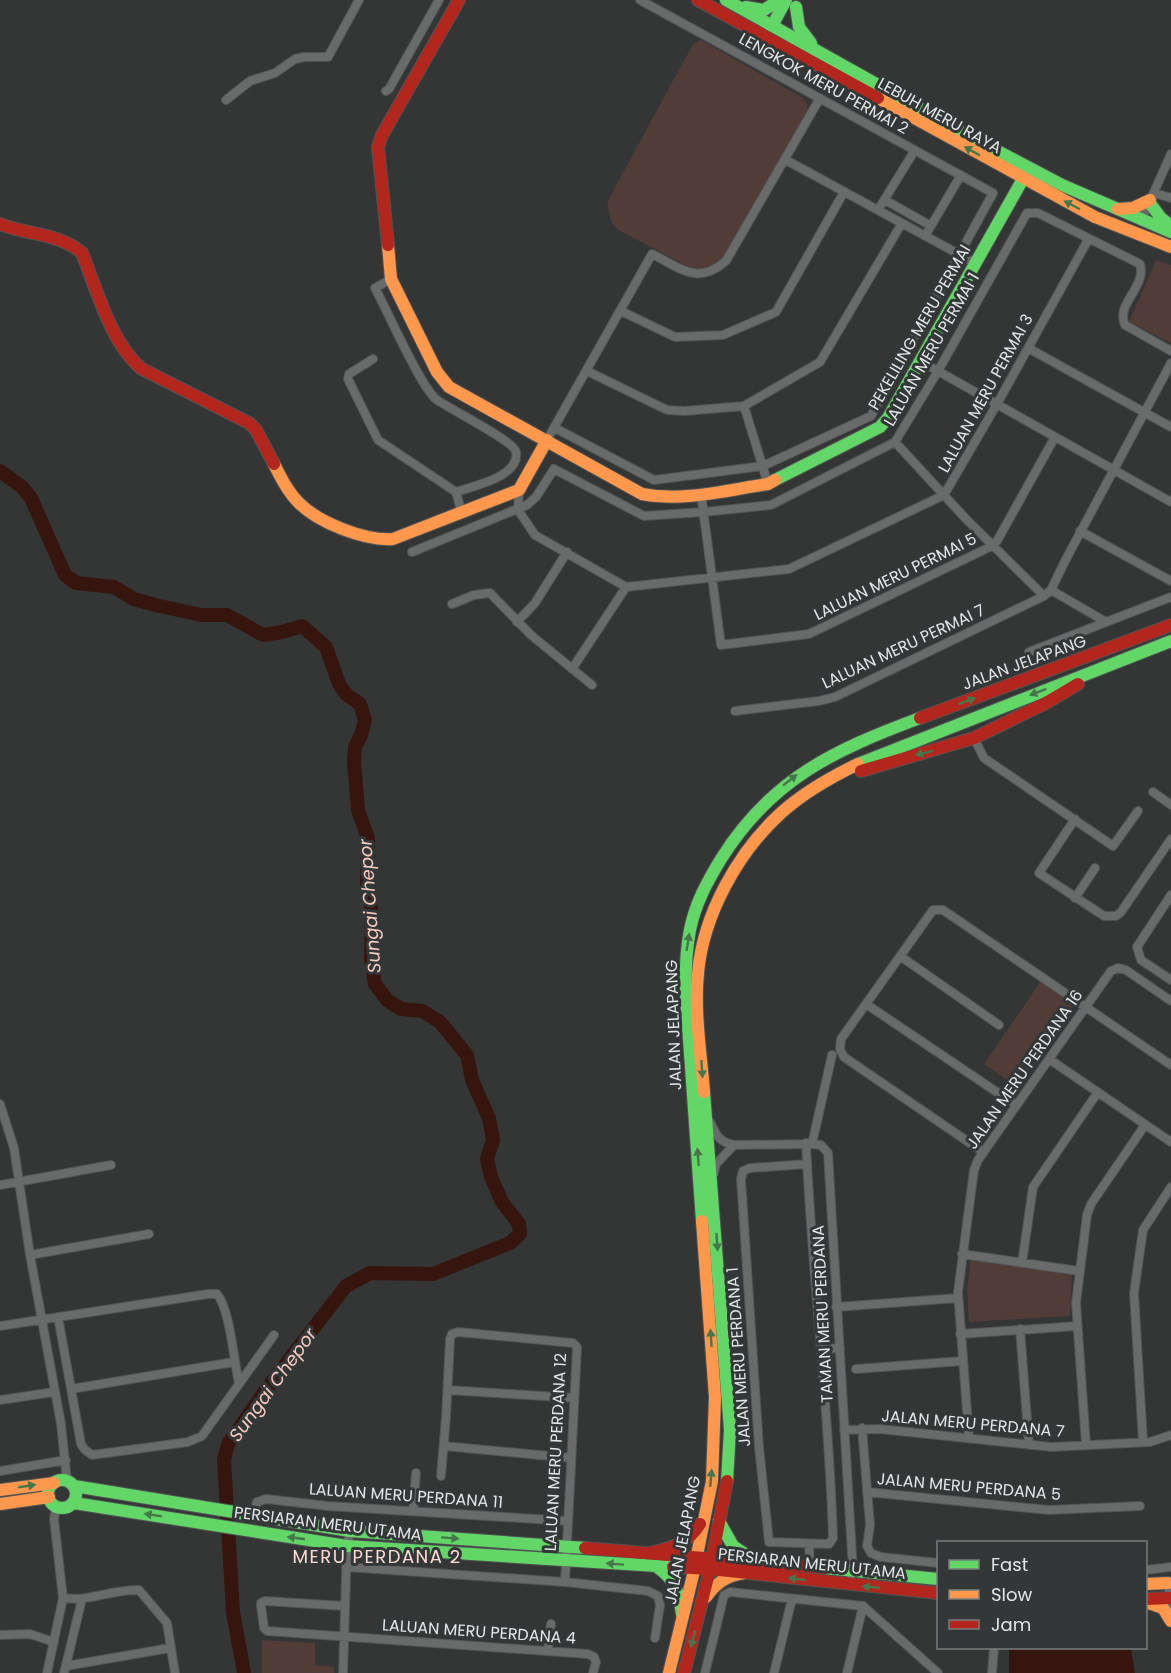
<svg xmlns="http://www.w3.org/2000/svg" width="1171" height="1673" viewBox="0 0 1171 1673" font-family="Poppins,sans-serif">
  <style>
    .green { fill: #513c38 }
    .water { fill: #36150f }
    .lines { fill: none; stroke-linecap: round; stroke-linejoin: round }
    .river { stroke: #36150f; stroke-width: 14 }
    .street-casing { stroke: #505353; stroke-width: 10 }
    .fast-casing { stroke: #505353; stroke-width: 14 }
    .slow-casing { stroke: #505353; stroke-width: 14 }
    .jam-casing { stroke: #505353; stroke-width: 14 }
    .street { stroke: #696a6a; stroke-width: 8 }
    .fast { stroke: #63d668; stroke-width: 12 }
    .slow { stroke: #ff974d; stroke-width: 12 }
    .jam { stroke: #b3261e; stroke-width: 12 }
    .oneway { fill: #46774b }
    .labels { text-anchor: middle; stroke-width: 6; stroke-linejoin: round; paint-order: stroke }
    .street-label { font-size: 16px; fill: #e3e6e6; stroke: #333737 }
    .water-label { font-size: 18px; font-style: italic; fill: #f7cac0; stroke: #333737 }
    .neighbourhood-label { font-size: 18px; letter-spacing: 1.5px; fill: #fddbd3; stroke: #333737 }
  </style>
  <rect width="100%" height="100%" fill="#343636"/>
  <path class="green" d="M701,40l102,58 4,6v7l-81,145 -8,8 -19,8 -81,-42 -7,-9 -4,-19 86,-158z
    M1156,260l15,5v78l-42,-21z
    M1041,981l34,22 -58,84 -33,-23z
    M971,1256l101,17 -2,43 -101,6 -2,-31z
    M262,1640l53,3v22l19,2v6h-72z"/>
  <path class="water" d="M1009,1648h122l4,25h-126z"/>
  <g class="lines">
    <path class="river" d="M0,471l22,16 9,11 34,77 11,8 38,4 20,12 21,6 46,10h26l36,20 19,-3 20,-6 24,21 13,37 7,10 14,10 5,16 -4,15 -6,12 -1,15 4,48 10,28 -1,45 5,31 -1,45 4,25 12,16 14,9 21,2 18,11 27,33 5,25 17,38 4,22 -6,19 4,18 11,25 17,22 1,10 -10,9 -77,31 -63,-1 -24,13 -78,101 -40,57 -4,15 9,153 11,61"/>
    <defs>
      <path id="street" d="M386,91l3,-2 50,-89
        M226,100l24,-19 25,-8 20,-14 9,-2h24l31,-57
        M786,160l189,103
        M1154,193l17,5
        M885,200l46,26
        M878,210l37,-60
        M1141,221l30,-67
        M925,236l36,-61
        M391,279l-16,9c12,22 46,100 62,112 13,9 77,41 79,52 4,25 -43,34 -60,40
        M621,311l54,26 48,-2 53,-23 68,-120
        M1028,348l143,79
        M373,359l-24,15 -1,5 30,61 78,52 6,22
        M920,361l251,141
        M587,371l80,39 18,1 59,-5 76,-44 82,-139
        M744,406l24,78
        M555,428l99,52 109,-14 108,-50 122,-223 -353,-193
        M547,440l105,-186c29,14 45,32 74,7l94,-163
        M895,442l72,78 77,76
        M519,490l-1,20 17,25 91,52 163,-18 155,-74 53,-91 91,-164
        M701,494l20,151 88,-11 183,-88 5,-5 58,-104
        M1080,531l91,50
        M412,552l115,-47 9,-8 18,-28 90,47 60,-4 67,-7 124,-63 43,-71 89,-158h11l102,51c7,23 -25,40 -15,61l46,26
        M1051,590l14,-29 106,-198
        M452,604l22,-9 16,-2 41,42 61,50
        M517,622l18,-19 32,-51
        M1029,652l142,-55
        M572,669l54,-82
        M735,711l84,-10 16,-4 209,-101 7,-6 55,32
        M974,738l10,20 129,88 25,-35
        M1153,792l18,13
        M1075,819l-36,54 65,43h12l5,-4 50,-73
        M1171,895l-34,52 4,13 30,20
        M1075,898l20,-30
        M900,956l99,69
        M866,1004l150,101
        M1049,1059l122,83
        M0,1104l14,44 16,107 31,169 6,57
        M710,1122c6,13 9,20 24,23l78,-1 9,1 7,8 25,418 -2,5
        M806,1143c6,132 23,263 27,395l-4,6 -60,-2 -10,-95 -18,-268 2,-8 7,-3 57,-4
        M812,1144l20,-89
        M983,1152l-139,-95 -4,-8 1,-10 92,-129h10l228,155
        M714,1173l2,-9 18,-19
        M0,1185l111,-20
        M962,1254l117,17
        M30,1255l119,-21
        M1022,1263l11,-76 65,-95
        M836,1307l122,-9
        M58,1317l23,127 4,6 7,5 96,-13 14,-6 72,-101
        M0,1326l208,-32h9c13,15 17,68 22,89
        M1020,1329l9,116
        M960,1334l117,-8
        M821,1349l19,-1
        M856,1369l106,-8
        M71,1389l163,-27
        M448,1390l126,8
        M0,1400l54,-8
        M862,1428l8,97 -3,21 4,7 10,4 57,6
        M844,1430l36,-1 172,18 98,-5 21,-7
        M969,1438l-11,-146 16,-122 4,-10 133,-189 7,-3 8,2 45,31
        M1143,1442l-9,-149 9,-63 28,-43
        M1086,1445l-10,-142 11,-88 4,-11 54,-79
        M444,1446l127,12
        M0,1471l66,-11
        M441,1476l5,-59 4,-78 2,-5 6,-2 115,11 4,4 -1,21 -11,214
        M867,1492l182,18 91,-4
        M413,1511l3,-38
        M253,1515l4,-13 9,-3 62,7 240,15
        M809,1544l1,23
        M346,1567l219,15 83,9 10,5 2,9 -5,33
        M1146,1570l25,-3
        M1168,1583l3,22
        M63,1598c26,4 50,-9 76,-8l28,33 8,50
        M345,1606l-80,-5 -4,2v3l3,22 3,3 321,23 6,3 2,5 -3,11
        M863,1606l75,67
        M0,1635l30,-1 24,8
        M548,1651l3,-27
        M66,1666l104,-18
        M47,1673l16,-75 -9,-79 2,-12
        M64,1673l18,-74
        M343,1673l4,-127 3,-15
        M705,1673l19,-78 6,-3 133,14
        M774,1673l18,-74
        M847,1673l16,-67
        M992,1673l2,-25"/>
      <path id="fast" d="M726,0l245,137 91,48 109,47
        M746,7l18,3 15,-10
        M796,7l3,20 12,16
        M772,26l14,-26
        M1149,202l12,16 10,8
        M775,480l105,-53 8,-9 135,-239
        M858,764l313,-123
        M704,1092l26,338 -3,51
        M702,1221c-4,-56 -8,-112 -12,-168 -3,-41 -8,-82 0,-123 5,-26 17,-48 31,-71 50,-80 113,-109 199,-141
        M48 1494a14 14 0 1 1 28 0a14 14 0 1 1-28 0Z
        M74,1486l276,45 235,17
        M74,1503l273,43 326,21
        M719,1521l14,25 24,16
        M657,1567c18,12 22,26 25,47
        M825,1568l113,11"/>
      <path id="slow" d="M878,98l217,119 76,30
        M1118,209l15,-1 17,-8
        M388,245l3,34 46,93 12,15 193,107c41,8 85,-4 126,-10l7,-4
        M274,464c7,14 14,28 25,39 20,20 66,38 94,36l126,-49 28,-50
        M704,1092c-3,-39 -10,-80 -6,-119 5,-58 40,-121 83,-160 22,-20 50,-36 77,-49
        M0,1490l54,-7
        M0,1504l49,-7
        M1146,1584l22,-1
        M706,1597c10,-14 21,-22 39,-24
        M1146,1602l17,6 8,13
        M669,1673l24,-98 19,-94 3,-84 -13,-176"/>
      <path id="jam" d="M698,0l180,98
        M0,224c27,11 60,9 82,29 15,37 29,91 60,116l107,54 7,7 18,34
        M388,245l-10,-98 4,-12 77,-135
        M920,718l251,-93
        M861,771l113,-33 72,-35 32,-19
        M585,1548l240,20
        M650,1553c21,-5 38,-9 50,-29
        M673,1567l37,2 228,24
        M1147,1599l23,-1
        M684,1673l26,-104 17,-88"/>
    </defs>
    <use href="#street" class="street-casing"/>
    <use href="#fast" class="fast-casing"/>
    <use href="#slow" class="slow-casing"/>
    <use href="#jam" class="jam-casing"/>
    <use href="#street" class="street"/>
    <use href="#fast" class="fast"/>
    <use href="#slow" class="slow"/>
    <use href="#jam" class="jam"/>
  </g>
  <defs><path id="oneway-solid" d="M-6-.8H1V-3.2L6.5 0L1 3.2V.8H-6Z" transform="scale(1.5)"/></defs>
  <g class="oneway">
    <use href="#oneway-solid" transform="translate(972 151) rotate(-151)"/>
    <use href="#oneway-solid" transform="translate(1072 205) rotate(-152)"/>
    <use href="#oneway-solid" transform="translate(1038 692) rotate(159)"/>
    <use href="#oneway-solid" transform="translate(967 701) rotate(-21)"/>
    <use href="#oneway-solid" transform="translate(924 753) rotate(166)"/>
    <use href="#oneway-solid" transform="translate(790 780) rotate(-38)"/>
    <use href="#oneway-solid" transform="translate(688 942) rotate(-81)"/>
    <use href="#oneway-solid" transform="translate(702 1069) rotate(86)"/>
    <use href="#oneway-solid" transform="translate(698 1157) rotate(-95)"/>
    <use href="#oneway-solid" transform="translate(717 1242) rotate(86)"/>
    <use href="#oneway-solid" transform="translate(711 1338) rotate(-94)"/>
    <use href="#oneway-solid" transform="translate(711 1478) rotate(-85)"/>
    <use href="#oneway-solid" transform="translate(27 1486) rotate(-9)"/>
    <use href="#oneway-solid" transform="translate(153 1515) rotate(-171)"/>
    <use href="#oneway-solid" transform="translate(296 1538) rotate(-172)"/>
    <use href="#oneway-solid" transform="translate(450 1538) rotate(4)"/>
    <use href="#oneway-solid" transform="translate(615 1564) rotate(-176)"/>
    <use href="#oneway-solid" transform="translate(797 1579) rotate(-173)"/>
    <use href="#oneway-solid" transform="translate(871 1587) rotate(-175)"/>
    <use href="#oneway-solid" transform="translate(693 1639) rotate(104)"/>
  </g>
  <g class="labels">
    <g class="street-label">
      <text transform="translate(824 83) rotate(29)" y="6">LENGKOK MERU PERMAI 2</text>
      <text transform="translate(940 115) rotate(29)" y="6">LEBUH MERU RAYA</text>
      <text transform="translate(919 327) rotate(-60)" y="6">PEKELILING MERU PERMAI</text>
      <text transform="translate(931 349) rotate(-60)" y="6">LALUAN MERU PERMAI 1</text>
      <text transform="translate(985 393) rotate(-61)" y="6">LALUAN MERU PERMAI 3</text>
      <text transform="translate(895 576) rotate(-26)" y="6">LALUAN MERU PERMAI 5</text>
      <text transform="translate(903 646) rotate(-25)" y="6">LALUAN MERU PERMAI 7</text>
      <text transform="translate(1024 662) rotate(-20)" y="6">JALAN JELAPANG</text>
      <text transform="translate(673 1025) rotate(-92)" y="6">JALAN JELAPANG</text>
      <text transform="translate(1024 1069) rotate(-55)" y="6">JALAN MERU PERDANA 16</text>
      <text transform="translate(822 1314) rotate(-93)" y="6">TAMAN MERU PERDANA</text>
      <text transform="translate(738 1357) rotate(-94)" y="6">JALAN MERU PERDANA 1</text>
      <text transform="translate(973 1423) rotate(5)" y="6">JALAN MERU PERDANA 7</text>
      <text transform="translate(555 1452) rotate(-87)" y="6">LALUAN MERU PERDANA 12</text>
      <text transform="translate(969 1486) rotate(5)" y="6">JALAN MERU PERDANA 5</text>
      <text transform="translate(406 1495) rotate(4)" y="6">LALUAN MERU PERDANA 11</text>
      <text transform="translate(328 1523) rotate(7)" y="6">PERSIARAN MERU UTAMA</text>
      <text transform="translate(682 1540) rotate(-79)" y="6">JALAN JELAPANG</text>
      <text transform="translate(812 1563) rotate(6)" y="6">PERSIARAN MERU UTAMA</text>
      <text transform="translate(479 1631) rotate(4)" y="6">LALUAN MERU PERDANA 4</text>
    </g>
    <g class="water-label">
      <text transform="translate(370 906) rotate(-94)" y="6">Sungai Chepor</text>
      <text transform="translate(273 1385) rotate(-54)" y="6">Sungai Chepor</text>
    </g>
    <g class="neighbourhood-label">
      <text x="377" y="1563">MERU PERDANA 2</text>
    </g>
  </g>
  <rect x="937" y="1541" width="210" height="108" fill="#333737" stroke="#797d7d" stroke-width="1.5"/>
  <rect x="949" y="1560" width="30" height="9" fill="#63d668" stroke="#797d7d" stroke-width="1.5"/>
  <text x="991" y="1571" font-size="18" fill="#e3e6e6">Fast</text>
  <rect x="949" y="1590" width="30" height="9" fill="#ff974d" stroke="#797d7d" stroke-width="1.5"/>
  <text x="991" y="1601" font-size="18" fill="#e3e6e6">Slow</text>
  <rect x="949" y="1620" width="30" height="9" fill="#b3261e" stroke="#797d7d" stroke-width="1.5"/>
  <text x="991" y="1631" font-size="18" fill="#e3e6e6">Jam</text>
</svg>
